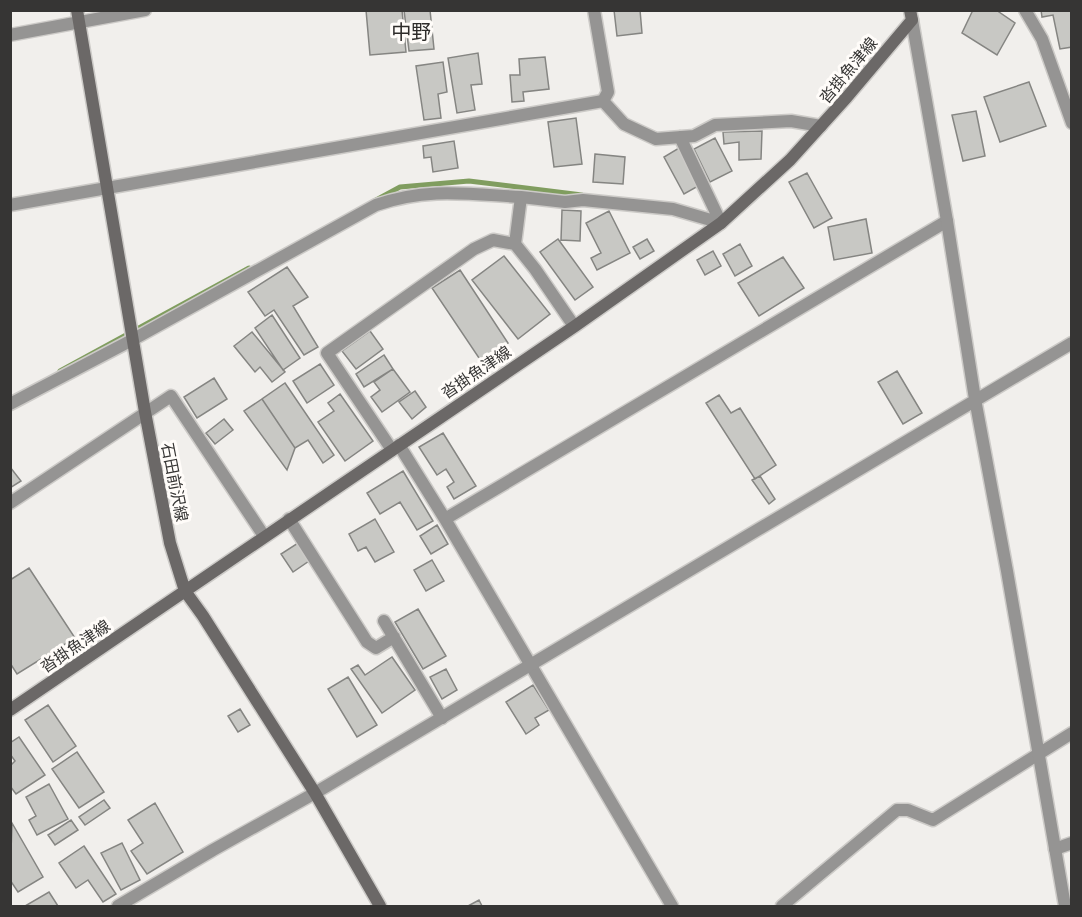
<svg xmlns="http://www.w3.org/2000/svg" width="1082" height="917" viewBox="0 0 1082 917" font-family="'IBM Plex Sans','Noto Sans JP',sans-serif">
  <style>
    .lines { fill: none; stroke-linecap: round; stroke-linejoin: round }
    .stream { stroke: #809d5f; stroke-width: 5 }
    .building { fill: #c8c8c4; stroke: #858582; stroke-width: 1.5 }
    .minor-casing { stroke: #cccac7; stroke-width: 15 }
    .tertiary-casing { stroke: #cccac7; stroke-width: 15 }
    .secondary-casing { stroke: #cccac7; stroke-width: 15 }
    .minor { stroke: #959493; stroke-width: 12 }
    .tertiary { stroke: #959493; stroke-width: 12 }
    .secondary { stroke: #6b6867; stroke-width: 12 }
    .labels { text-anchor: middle; stroke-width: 6; stroke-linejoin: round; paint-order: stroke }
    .street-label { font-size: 16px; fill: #363534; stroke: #fffcf9 }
    .quarter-label { font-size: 20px; fill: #2e2c2a; stroke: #fffcf9 }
  </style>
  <rect width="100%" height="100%" fill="#f1efec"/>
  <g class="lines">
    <path class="stream" d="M376,200l24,-13 69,-6 113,14
      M60,371l189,-103"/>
  </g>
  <path class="building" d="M366,10h36l4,42 -36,3z
    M404,10h26l4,39 -25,2z
    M614,10h26l2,23 -25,3z
    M970,10h26l19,13 -18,32 -35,-22 10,-21z
    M1041,10h31v37l-12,2 -7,-34 -11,2z
    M478,53l4,31 -11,1 4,25 -18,3 -9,-55z
    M545,57l4,32 -26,3 1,9 -12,1 -2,-27h10l-1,-16z
    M443,62l4,30 -9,2 3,24 -17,2 -8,-54z
    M1029,82l17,44 -46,16 -16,-45z
    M976,111l9,45 -22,5 -11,-46z
    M576,118l6,46 -28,3 -6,-45z
    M762,131l-1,28 -22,1v-18l-15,2 -1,-12z
    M715,138l17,33 -22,11 -16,-33z
    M454,141l4,27 -25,4 -2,-15 -7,1 -1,-12z
    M679,148l21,37 -16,9 -20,-37z
    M595,154l30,3 -2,27 -30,-2z
    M807,173l25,45 -18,10 -25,-46z
    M562,210l19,1 -1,30 -19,-1z
    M609,211l21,42 -33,17 -6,-12 10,-5 -15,-30z
    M866,219l6,34 -38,7 -6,-33z
    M558,239l35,48 -18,13 -35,-48z
    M647,239l7,12 -14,8 -7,-12z
    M740,244l12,22 -17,10 -12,-22z
    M713,251l8,15 -16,9 -8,-15z
    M504,256l46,58 -32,25 -46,-59z
    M783,257l21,31 -45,28 -21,-33z
    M287,267l21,30 -15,9 25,41 -14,8 -30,-45 -9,6 -17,-24z
    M460,270l48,73 -27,18 -49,-73z
    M272,315l28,43 -17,12 -28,-42z
    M370,331l13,18 -27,20 -14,-18z
    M252,332l33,40 -13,10 -12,-15 -5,5 -21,-26z
    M384,355l9,14 -29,18 -8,-13z
    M320,364l14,21 -27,18 -14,-22z
    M393,369l17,23 -28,20 -11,-15 9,-7 -6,-8z
    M897,371l25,42 -19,11 -25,-42z
    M214,378l13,21 -30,19 -13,-21z
    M285,383l49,72 -11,8 -15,-23 -13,8 -33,-49z
    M415,391l11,16 -14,12 -13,-17z
    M340,394l33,47 -28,20 -27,-39 16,-11 -6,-8z
    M719,395l12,18 9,-5 36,57 -21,14 -49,-76z
    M262,399l33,49 -8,22 -43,-59z
    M224,419l9,11 -18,14 -9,-11z
    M443,433l33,53 -22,13 -7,-12 7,-5 -8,-13 -9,6 -18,-28z
    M10,467l11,14 -11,7z
    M403,471l30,50 -16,9 -17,-28 -20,12 -13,-21z
    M760,476l15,23 -6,5 -17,-24z
    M375,519l19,33 -19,10 -9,-15 -8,4 -9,-17z
    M437,525l11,19 -17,10 -11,-18z
    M298,543l11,18 -16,11 -12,-18z
    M432,560l12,21 -18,10 -12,-21z
    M29,568l46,70 -58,36 -7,-11v-83z
    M418,609l28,47 -23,13 -28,-47z
    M392,657l23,33 -33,23 -31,-44 7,-4 7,10z
    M446,669l11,21 -15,9 -12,-22z
    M348,677l29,48 -20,12 -29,-48z
    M533,685l16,25 -14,8 4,7 -13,9 -20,-32z
    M48,705l28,41 -23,16 -28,-42z
    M240,709l10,16 -12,7 -10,-16z
    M19,737l26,38 -29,19 -6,-8v-20l5,-5 -5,-7v-11z
    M77,752l27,40 -25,16 -27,-39z
    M49,784l19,35 -31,16 -8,-15 7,-4 -10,-19z
    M104,800l6,8 -25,17 -6,-8z
    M155,803l28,49 -36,22 -16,-23 12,-8 -15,-23z
    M71,820l7,10 -23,15 -7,-10z
    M12,823l31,54 -25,15 -8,-12z
    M122,843l18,37 -19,10 -20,-37z
    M84,846l32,48 -13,8 -15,-22 -12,8 -17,-25z
    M49,892l9,14h-33z
    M479,900l3,6h-14z"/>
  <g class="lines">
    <defs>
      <path id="minor" d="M594,10l14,82 -5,9
        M1025,10l17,29 30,84
        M10,35l135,-25
        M680,137l41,86
        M10,205l593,-104 21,23 32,15 38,-3 21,-11 76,-4 30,5
        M574,326l-39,-57 -20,-25 6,-47 44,5 18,-2 90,9 48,14
        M10,404l122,-64 244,-135c51,-18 92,-11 145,-8
        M399,445l46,74 502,-298
        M392,450l-65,-97 147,-104 19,-9 22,4
        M10,503l161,-107 93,140
        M289,519l78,123 9,6 18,-11
        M445,519l227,387
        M384,621l58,97
        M1055,849l17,-6
        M118,906l95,-56 102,-57
        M782,906l115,-96h11l25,10 139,-87"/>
      <path id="tertiary" d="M912,20l35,201 28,178 32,172 58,335
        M315,793l757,-450"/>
      <path id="secondary" d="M77,10l68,402 25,131 15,48 18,25 112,177 65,113
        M10,710l565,-384 146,-103 69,-63 57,-63 65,-77 -2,-10"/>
    </defs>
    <use href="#minor" class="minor-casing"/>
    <use href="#tertiary" class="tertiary-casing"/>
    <use href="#secondary" class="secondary-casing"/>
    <use href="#minor" class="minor"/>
    <use href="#tertiary" class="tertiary"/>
    <use href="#secondary" class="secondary"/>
  </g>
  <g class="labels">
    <g class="street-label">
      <text transform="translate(848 70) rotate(-50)" y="6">沓掛魚津線</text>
      <text transform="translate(476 372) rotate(-34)" y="6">沓掛魚津線</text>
      <text transform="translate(175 482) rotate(79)" y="6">石田前沢線</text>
      <text transform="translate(75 646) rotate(-34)" y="6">沓掛魚津線</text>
    </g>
    <g class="quarter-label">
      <text x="411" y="39">中野</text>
    </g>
  </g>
  <rect width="1082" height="917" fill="none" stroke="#363534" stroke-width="24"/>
</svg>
